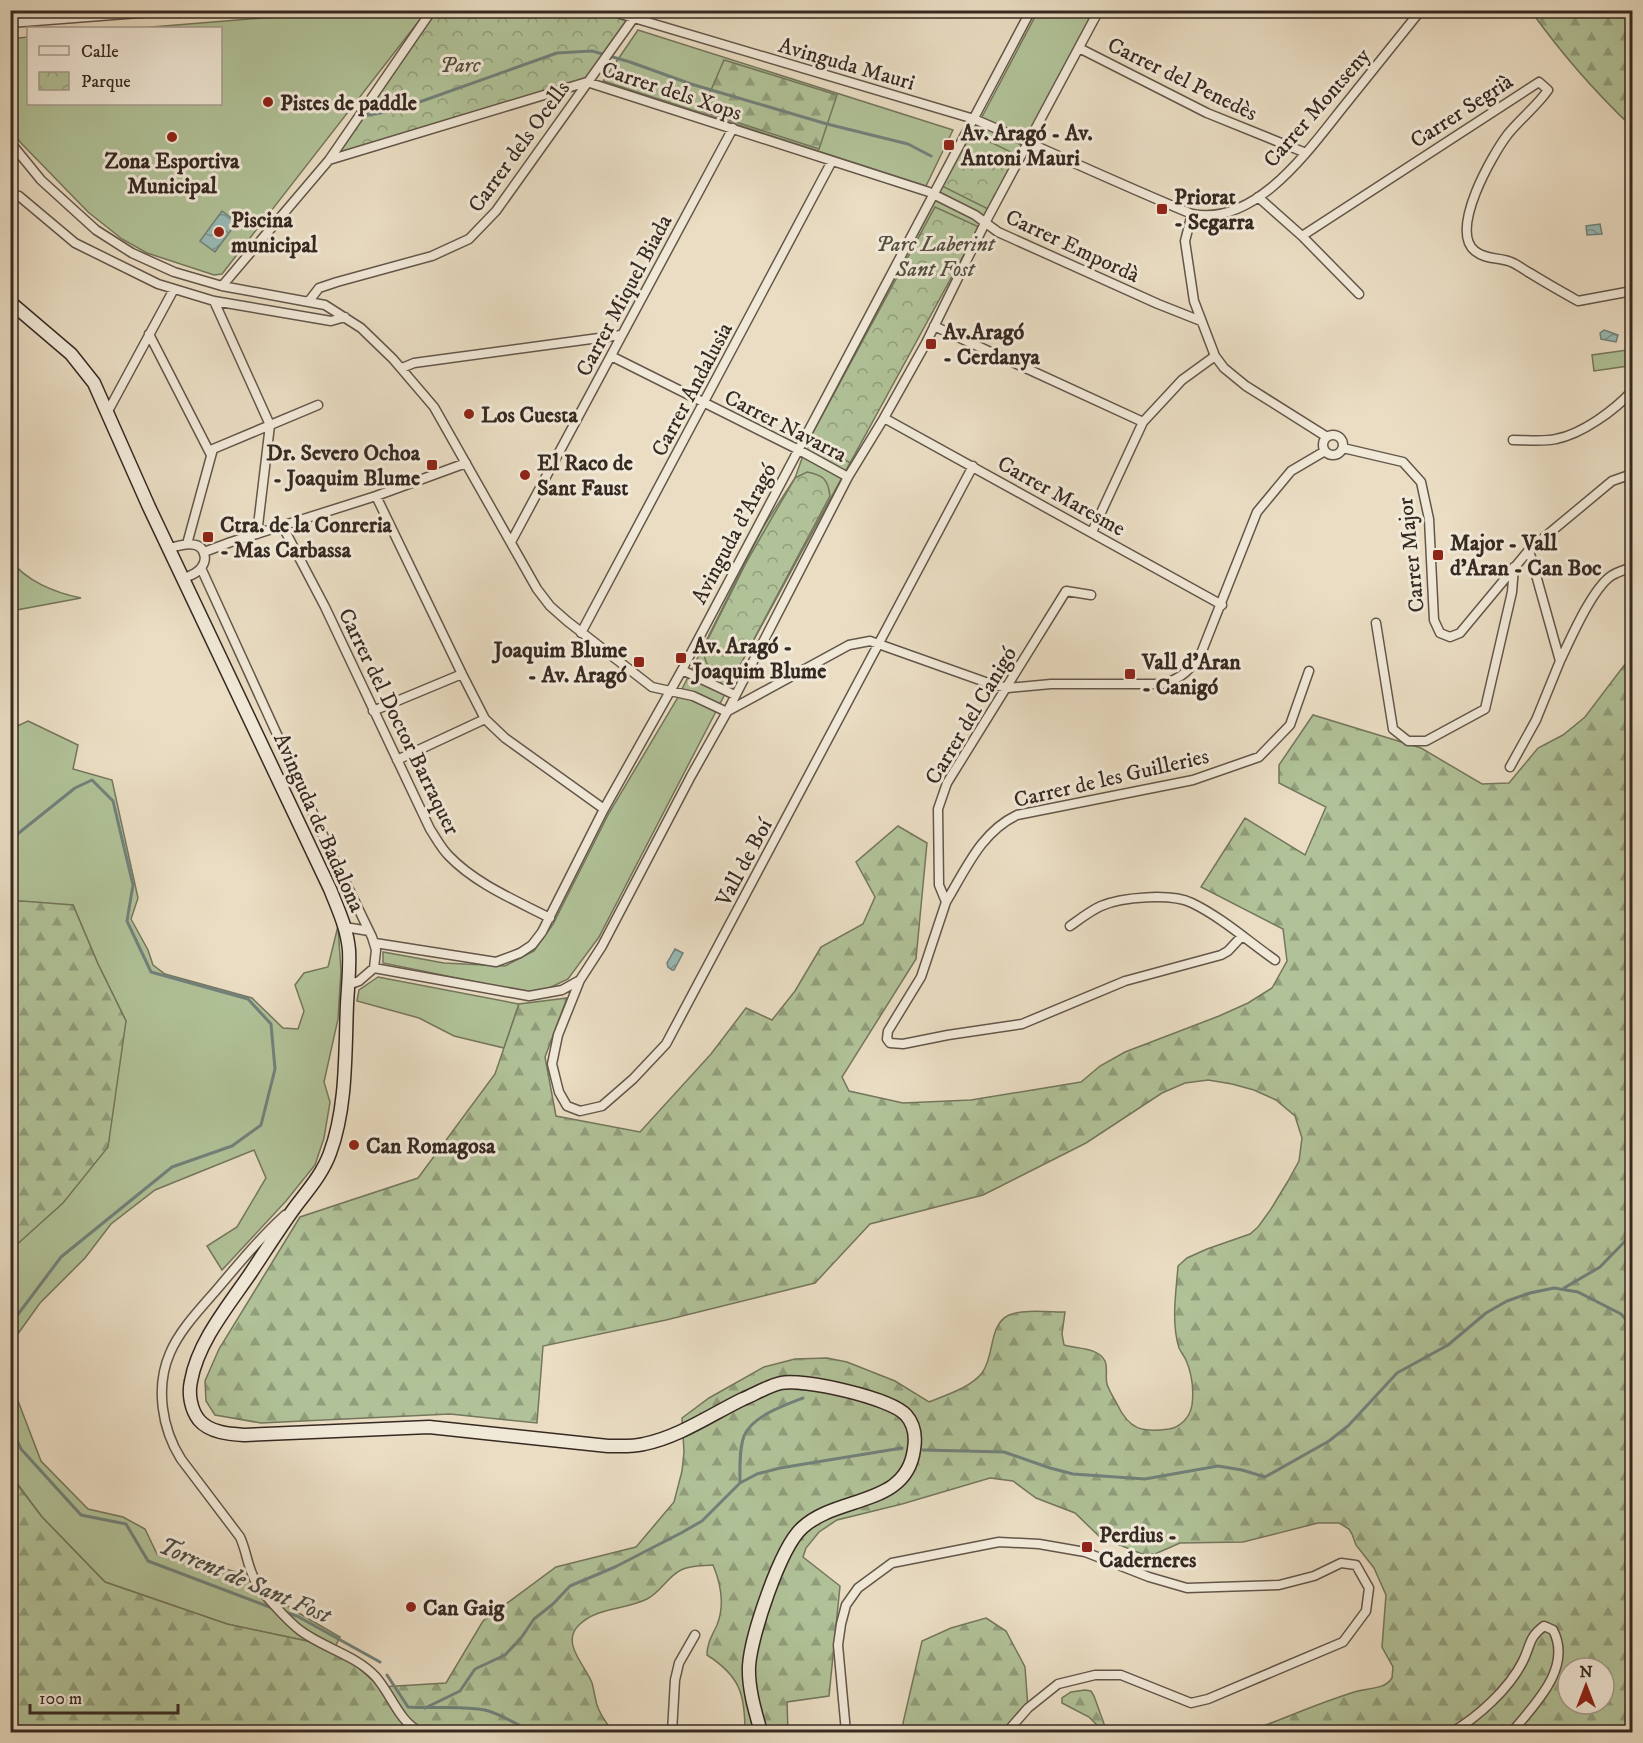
<svg xmlns="http://www.w3.org/2000/svg" width="1643" height="1743" viewBox="0 0 1643 1743" font-family="'IM FELL DW Pica',serif">
  <style>
    .grass { fill: #b1c298; stroke: #74765d; stroke-width: 1.5 }
    .forest { fill: url(#forest-firs); stroke: #74765d; stroke-width: 1.5; fill-rule: evenodd }
    .park { fill: url(#park-crowns); stroke: #74765d; stroke-width: 1.5 }
    .water { fill: url(#water-waves); stroke: #71817b; stroke-width: 1.5 }
    .lines { fill: none; stroke-linecap: round; stroke-linejoin: round }
    .stream { stroke: #71817b; stroke-width: 3 }
    .street-casing { stroke: #63564a; stroke-width: 11 }
    .secondary-casing { stroke: #362922; stroke-width: 15 }
    .street { stroke: #f1e9d8; stroke-width: 8 }
    .secondary { stroke: #f1e9d8; stroke-width: 12 }
    .poi-dot { fill: #8f2418; stroke: #f1e9d8; stroke-width: 2 }
    .labels { text-anchor: middle; stroke-width: 6; stroke-linejoin: round; paint-order: stroke }
    .street-label { font-size: 22px; fill: #362922; stroke: #f1e9d8 }
    .park-label { font-size: 22px; font-style: italic; fill: #554f40; stroke: #f1e9d8 }
    .poi-label { font-size: 22px; font-weight: bold; fill: #362922; stroke: #f1e9d8; text-anchor: start }
    .water-label { font-size: 24px; font-style: italic; fill: #4e4e47; stroke: #f1e9d8 }
  </style>
  <defs>
    <pattern id="forest-firs" width="22" height="20" patternUnits="userSpaceOnUse" patternTransform="scale(1.5)"><rect width="22" height="20" fill="#b1c298"/><path d="M5 1l3.5 6h-7zM16 11l3.5 6h-7z" fill="#919e7c"/></pattern>
    <pattern id="park-crowns" width="20" height="18" patternUnits="userSpaceOnUse" patternTransform="scale(1.5)"><rect width="20" height="18" fill="#b1c298"/><path d="M2 6a3 3 0 1 1 6 0M12 15a3 3 0 1 1 6 0" fill="none" stroke="#919e7c"/></pattern>
    <pattern id="water-waves" width="16" height="10" patternUnits="userSpaceOnUse" patternTransform="scale(1.5)"><rect width="16" height="10" fill="#98bbb7"/><path d="M0 5q4-4 8 0t8 0" fill="none" stroke="#7d9894"/></pattern>
  </defs>
  <rect width="100%" height="100%" fill="#eaddc3"/>
  <filter id="stains"><feTurbulence type="fractalNoise" baseFrequency=".00333" numOctaves="4"/><feColorMatrix values="0 0 0 0 .2 0 0 0 0 .09 0 0 0 0 .02 0 0 0 .5 -.17"/></filter>
  <radialGradient id="worn" r=".72"><stop offset=".6" stop-color="#630" stop-opacity="0"/><stop offset="1" stop-color="#630" stop-opacity=".3"/></radialGradient>
  <path class="grass" d="M361,10l56,1 5,6 -200,257 -8,1 -67,-22 -25,-14 -34,-27 -67,-69 -10,-13 -1,-91 18,-2v67h192v-76h-81z
    M1038,11h56l-98,183 -258,475 -139,268 -31,42 -21,10 -21,3 -143,-29v-11l61,11 61,3 29,-15 19,-27 56,-111 68,-114 86,-172 32,-49 11,-31 146,-281 31,-51z
    M638,30l315,100 -27,56 -323,-105z
    M1627,350l1,16 -34,5 -2,-16z
    M10,559c15,22 46,34 71,39l-70,13z
    M28,721l50,24 -5,24 39,11 26,118 -7,21 17,31 5,15 12,9 87,24 31,30 15,1 6,-18 -9,-26 9,-12 24,-6 10,-41 3,45 -3,48 -14,63 6,20 -6,36 -9,27 -29,36 -64,69 -15,-24 30,-19 29,-49 -12,-28 -99,40 -44,34 -26,34 -45,45 -28,39 -1,19v-109l115,-231 -28,-57 -25,-59 -62,-3v-173z
    M378,977l141,27 -15,44 -50,-12 -35,-18 -62,-17 2,-11z
    M10,1380l31,81 47,48 35,8 22,12 12,25 55,11 27,8 58,39 43,25 -5,10 -108,-23 -122,-42 -63,-65 -31,-42z"/>
  <path class="forest" d="M1531,11h101v116c-37,-35 -71,-74 -101,-116z
    M724,60l113,35 -18,54 -117,-38z
    M1632,655v1077h-225l-11,-3 -27,3h-122c37,-13 73,-30 111,-41 12,-3 27,-2 34,-13l1,-11 -11,-20 4,-52 -12,-27 -18,-23 -4,-11 -3,-5 -10,-6h-21l-75,19 -63,1 -25,11h-13l-42,-17 -25,-24 -39,-15 -23,-17 -23,-3 -88,26 -65,16 -18,12 -13,16 -3,9 37,29 -11,110 -42,6 1,30h-43c0,-38 -5,-56 -38,-77 0,-12 5,-19 10,-30 8,-20 4,-41 -4,-60 -11,1 -22,0 -32,5 -14,7 -20,22 -34,29 -22,11 -50,8 -68,26 -19,18 7,41 13,58 2,7 3,15 5,22 3,10 10,19 16,27h-602l-1,-257 32,42 63,65 122,42 108,23 45,40 66,-4 37,-62 73,-54 80,-20 38,-45 8,-31 2,-19 -2,-34 27,-20 55,-31 31,-8 32,-1 20,4 48,19 34,21c17,-7 41,-14 53,-29 13,-17 6,-48 27,-58 13,-6 41,-3 56,-3l-3,22 2,11c12,4 34,2 41,16 3,7 0,16 2,23 2,7 7,14 10,20 12,25 24,29 52,25 12,-2 21,-12 23,-24 2,-16 0,-31 -6,-45 -2,-4 -5,-8 -7,-12 -8,-26 -3,-55 -1,-82l9,-8 20,-9 43,-15 8,-7 13,-18 17,-28 11,-20 3,-23 -7,-22 -19,-16 -22,-10 -22,-6 -24,-4 -23,3 -23,10 -76,50 -103,52 -113,29 -55,59 -149,37 -123,26 -6,77 -87,-9 -189,9 -46,-8 -9,-14 -1,-20 14,-32 81,-132 118,-39 77,-104 24,-70 48,-6 -22,59 11,59 84,16 71,-78 35,-46 26,12 23,-29 26,-44 42,-23 12,-27 -19,-35 42,-36 29,17 -11,116 -74,118 7,14 54,12 68,-3 110,-18 19,-16 25,-14 94,-36 29,-13 24,-15 15,-27 -4,-32 -82,-42 44,-69 60,37 21,-48 -47,-24v-18l34,-50 108,33 61,36 27,-1 29,-35 25,-13 22,-18zM1568,1668h36v36h-36z
    M22,901l51,4 25,59 28,57 -18,126 -45,56 -50,45 -2,4 -1,-350z
    M986,1618l20,13 19,36 3,41 -21,24h-102l-2,-9 19,-82 29,-13z
    M1085,1690l6,1 3,5 13,36h-3l-15,-15 -27,-14v-5l9,-6z"/>
  <path class="park" d="M607,10l26,9 -46,63 -258,78 103,-149z
    M972,133l45,22 -29,54 -46,-23z
    M935,207l44,20 -129,236 -40,-25z
    M807,472c16,3 21,7 23,24l-92,173 -17,6c-13,-7 -16,-11 -18,-26l44,-88 48,-83z"/>
  <path class="water" d="M222,211l15,11 -22,30 -15,-11z
    M1600,224l2,10 -15,1 -1,-9z
    M1604,330l14,5 -2,7 -15,-3 -1,-6z
    M435,792l7,13 -3,6h-6l-6,-15z
    M675,949l8,4 -9,17h-2l-4,-3 -1,-4z"/>
  <g class="lines">
    <path class="stream" d="M363,116l34,-6 160,-57 35,-2 38,11 61,22 136,40 81,20 23,12
      M10,840l65,-52 17,-8 21,21 20,84 -6,36 24,51 97,27 23,25 4,45 -14,56 -29,21 -60,21 -111,90 -51,68
      M1564,1288l36,-21 32,-33
      M10,1424l11,25 60,66 45,9 22,37 124,47
      M923,1450l81,2 46,16 23,6 72,5 73,-13 24,4 23,7 64,-36 19,-15 49,-53 51,-28 38,-32 21,-12 23,-8 24,-5 24,4 43,22 11,12
      M740,1483c0,-15 -1,-33 4,-47 8,-20 41,-31 59,-38
      M284,1612l13,4 83,46
      M387,1675l21,32c25,2 52,-2 77,3 17,4 32,15 47,22
      M425,1708l35,-17 15,-22 30,-14 16,-17 13,-19 19,-15 17,-18 45,-19 66,-34 21,-12 38,-38 17,-9 23,-6 122,-20"/>
    <defs>
      <path id="street" d="M607,10l367,109c73,31 145,65 218,95 66,13 120,-69 156,-113 24,-30 48,-60 73,-91
        M10,23l168,-13
        M1079,48l128,65 99,40
        M10,142l31,38 55,50 36,23 42,19 48,14 103,19 36,23 32,31 41,48 103,182 13,17 17,15 85,66 41,9 34,16
        M329,160l258,-78 342,110 46,23 23,17 160,72 43,17
        M19,196l56,47 83,41 56,17 117,20 14,-4
        M1258,197l44,39 57,58
        M1192,214l-7,27 9,60 21,55 9,12 22,18 81,51
        M1302,236l237,-154 9,8c-11,16 -28,29 -40,44 -16,21 -59,96 -33,117 11,9 24,6 36,11 6,2 13,8 19,11 16,10 32,19 48,28l54,-10
        M222,286l107,-126 103,-150
        M214,301l56,124 -13,109
        M309,301l10,-13 18,-6 95,-26 37,-17 27,-28 137,-192
        M934,326l209,96
        M149,334l62,121
        M611,356l186,93 51,28
        M402,368l12,-5 207,-28
        M107,413l67,-124
        M884,418l338,187
        M1323 445a10 10 0 1 1 20 0a10 10 0 1 1-20 0Z
        M1513,440c14,0 30,2 43,-1 26,-5 59,-29 76,-48
        M1343,448l60,14 18,20 8,37 5,101 6,13 10,4 10,-4 69,-83 83,-69 20,-7
        M376,496l86,178 23,45 20,19 99,71
        M283,527l42,80 105,222c6,9 11,19 19,27 27,28 66,44 101,62
        M1092,532l51,-110 39,-42 33,-24
        M511,542l222,-414
        M187,544l26,-95 105,-44
        M170,548c10,-3 31,-9 34,6 2,5 0,10 -3,14 -4,5 -11,8 -17,10
        M204,552l27,-10 145,-46 90,-33
        M201,568l127,278 44,91 4,13 -2,18
        M1091,595l-25,-4 -119,192 -9,26 1,76 7,17 -25,75 -33,54 -1,8 3,4 13,1 45,-9 74,-11 103,-43 96,-26 7,-4 14,-15
        M1376,623l17,106 15,12h18l59,-32 27,-117 2,-25
        M581,633l251,-472
        M1560,661c10,-21 32,-72 51,-85 6,-4 14,-6 21,-9
        M682,670l53,25
        M373,711l89,-37
        M728,711l121,-66 21,-4 121,43 17,4 43,-4h111c20,-5 30,-16 40,-33l55,-139 34,-41 34,-20
        M397,760l88,-41
        M1510,767l26,-47 24,-59 -31,-111
        M946,902c20,-33 35,-70 71,-87l176,-35 66,-23 31,-32 19,-54
        M1070,926c10,-7 20,-15 31,-20 21,-9 70,-13 91,-3 29,14 56,38 83,57
        M345,927l24,4
        M375,943l121,19 24,-9 12,-8 10,-13 62,-123 78,-139 349,-660
        M580,980l-22,55 -6,29 7,28 8,14 13,5 22,-5 31,-27 33,-35 307,-578
        M348,985l11,-4 15,-13 155,28 33,-6 18,-10 22,-34 89,-170 36,-64 121,-235 36,-59 42,-75 59,-120 114,-213
        M285,1215c-24,22 -45,47 -66,72 -17,20 -39,42 -49,66 -15,34 -8,76 11,106l59,78c6,13 7,26 13,39 4,13 37,47 48,55 23,17 54,24 74,45 16,17 24,47 46,56
        M672,1732l3,-52 4,-17 16,-28
        M846,1732l-8,-87 3,-21 5,-19 12,-17 34,-25 107,-21 40,2 46,8 64,25 38,11 92,-3 35,-9 27,-13 15,2 13,23 -3,23 -23,31 -135,57 -17,4 -70,-28h-26l-37,9 -30,24 -21,24
        M1452,1732c26,-15 57,-43 71,-71 8,-16 5,-23 21,-35l9,4c20,38 -19,75 -41,102"/>
      <path id="secondary" d="M10,302l61,52 23,29 55,124 181,382c8,20 17,39 19,61 1,18 -1,36 -2,54 -2,49 0,103 -17,149 -8,22 -23,38 -37,57 -15,21 -29,43 -43,64 -22,32 -52,68 -59,107 -3,13 0,29 8,39 11,13 31,14 46,15l184,-8 179,19c12,0 24,1 36,-2 35,-7 68,-30 99,-45 12,-5 25,-13 38,-16 21,-5 110,15 125,32 8,9 10,22 8,34 -7,58 -77,46 -112,79 -22,20 -51,108 -53,138 -1,22 6,45 12,66"/>
    </defs>
    <use href="#street" class="street-casing"/>
    <use href="#secondary" class="secondary-casing"/>
    <use href="#street" class="street"/>
    <use href="#secondary" class="secondary"/>
  </g>
  <g class="poi-dot">
    <circle cx="268" cy="102" r="6"/>
    <circle cx="172" cy="137" r="6"/>
    <rect x="943" y="139" width="12" height="12" rx="3"/>
    <rect x="1156" y="203" width="12" height="12" rx="3"/>
    <circle cx="219" cy="232" r="6"/>
    <rect x="925" y="338" width="12" height="12" rx="3"/>
    <circle cx="469" cy="414" r="6"/>
    <rect x="426" y="459" width="12" height="12" rx="3"/>
    <circle cx="525" cy="475" r="6"/>
    <rect x="202" y="531" width="12" height="12" rx="3"/>
    <rect x="1432" y="549" width="12" height="12" rx="3"/>
    <rect x="675" y="652" width="12" height="12" rx="3"/>
    <rect x="633" y="656" width="12" height="12" rx="3"/>
    <rect x="1124" y="668" width="12" height="12" rx="3"/>
    <circle cx="354" cy="1145" r="6"/>
    <rect x="1081" y="1541" width="12" height="12" rx="3"/>
    <circle cx="411" cy="1607" r="6"/>
  </g>
  <g class="labels">
    <g class="street-label">
      <text transform="translate(847 63) rotate(16)" y="8">Avinguda Mauri</text>
      <text transform="translate(1183 78) rotate(26)" y="8">Carrer del Penedès</text>
      <text transform="translate(672 90) rotate(18)" y="8">Carrer dels Xops</text>
      <text transform="translate(1316 107) rotate(-49)" y="8">Carrer Montseny</text>
      <text transform="translate(1461 110) rotate(-33)" y="8">Carrer Segrià</text>
      <text transform="translate(518 146) rotate(-54)" y="8">Carrer dels Ocells</text>
      <text transform="translate(1073 245) rotate(25)" y="8">Carrer Empordà</text>
      <text transform="translate(623 295) rotate(-62)" y="8">Carrer Miquel Biada</text>
      <text transform="translate(691 389) rotate(-62)" y="8">Carrer Andalusia</text>
      <text transform="translate(786 425) rotate(27)" y="8">Carrer Navarra</text>
      <text transform="translate(1062 495) rotate(29)" y="8">Carrer Maresme</text>
      <text transform="translate(733 533) rotate(-62)" y="8">Avinguda d'Aragó</text>
      <text transform="translate(1410 555) rotate(-96)" y="8">Carrer Major</text>
      <text transform="translate(970 715) rotate(-59)" y="8">Carrer del Canigó</text>
      <text transform="translate(400 721) rotate(64)" y="8">Carrer del Doctor Barraquer</text>
      <text transform="translate(1111 777) rotate(-13)" y="8">Carrer de les Guilleries</text>
      <text transform="translate(320 822) rotate(66)" y="8">Avinguda de Badalona</text>
      <text transform="translate(743 862) rotate(-62)" y="8">Vall de Boí</text>
    </g>
    <g class="park-label">
      <text x="460" y="72">Parc</text>
      <text x="935" y="251">Parc Laberint<tspan x="935" dy="25">Sant Fost</tspan></text>
    </g>
    <g class="poi-label">
      <text x="280" y="110">Pistes de paddle</text>
      <text x="961" y="140">Av. Aragó - Av.<tspan x="961" dy="25">Antoni Mauri</tspan></text>
      <text x="172" y="168" text-anchor="middle">Zona Esportiva<tspan x="172" dy="25">Municipal</tspan></text>
      <text x="1174" y="204">Priorat<tspan x="1174" dy="25">- Segarra</tspan></text>
      <text x="231" y="227">Piscina<tspan x="231" dy="25">municipal</tspan></text>
      <text x="943" y="339">Av.Aragó<tspan x="943" dy="25">- Cerdanya</tspan></text>
      <text x="481" y="422">Los Cuesta</text>
      <text x="420" y="460" text-anchor="end">Dr. Severo Ochoa<tspan x="420" dy="25">- Joaquim Blume</tspan></text>
      <text x="537" y="470">El Raco de<tspan x="537" dy="25">Sant Faust</tspan></text>
      <text x="220" y="532">Ctra. de la Conreria<tspan x="220" dy="25">- Mas Carbassa</tspan></text>
      <text x="1450" y="550">Major - Vall<tspan x="1450" dy="25">d'Aran - Can Boc</tspan></text>
      <text x="693" y="653">Av. Aragó -<tspan x="693" dy="25">Joaquim Blume</tspan></text>
      <text x="627" y="657" text-anchor="end">Joaquim Blume<tspan x="627" dy="25">- Av. Aragó</tspan></text>
      <text x="1142" y="669">Vall d'Aran<tspan x="1142" dy="25">- Canigó</tspan></text>
      <text x="366" y="1153">Can Romagosa</text>
      <text x="1099" y="1542">Perdius -<tspan x="1099" dy="25">Caderneres</tspan></text>
      <text x="423" y="1615">Can Gaig</text>
    </g>
    <g class="water-label">
      <text transform="translate(245 1580) rotate(23)" y="8">Torrent de Sant Fost</text>
    </g>
  </g>
  <rect width="1643" height="1743" fill="none" stroke="#eaddc3" stroke-width="36"/>
  <rect x="12" y="12" width="1619" height="1719" fill="none" stroke="#362922" stroke-width="3"/>
  <rect x="18" y="18" width="1607" height="1707" fill="none" stroke="#362922" stroke-width="1.5"/>
  <rect x="27" y="27" width="195" height="78" fill="#f1e9d8" stroke="#a69c8f" stroke-width="1.5"/>
  <rect x="39" y="46" width="30" height="9" fill="#f1e9d8" stroke="#a69c8f" stroke-width="1.5"/>
  <text x="81" y="57" font-size="18" fill="#362922">Calle</text>
  <rect x="39" y="72" width="30" height="18" fill="url(#park-crowns)" stroke="#a69c8f" stroke-width="1.5"/>
  <text x="81" y="87" font-size="18" fill="#362922">Parque</text>
  <g transform="translate(1586 1686)"><circle r="28" fill="#f1e9d8" stroke="#a69c8f" stroke-width="1.5"/>
  <path d="M0-4.5L10 22L0 15L-10 22Z" fill="#8f2418"/>
  <text y="-9" font-size="16" font-weight="bold" text-anchor="middle" fill="#362922">N</text>
  </g>
  <path d="M30 1704v9h148v-9" fill="none" stroke="#362922" stroke-width="3"/>
  <text x="39" y="1704" font-size="18" fill="#362922" stroke="#f1e9d8" stroke-width="4.5" paint-order="stroke">100 m</text>
  <rect width="100%" height="100%" filter="url(#stains)"/>
  <rect width="100%" height="100%" fill="url(#worn)"/>
</svg>
